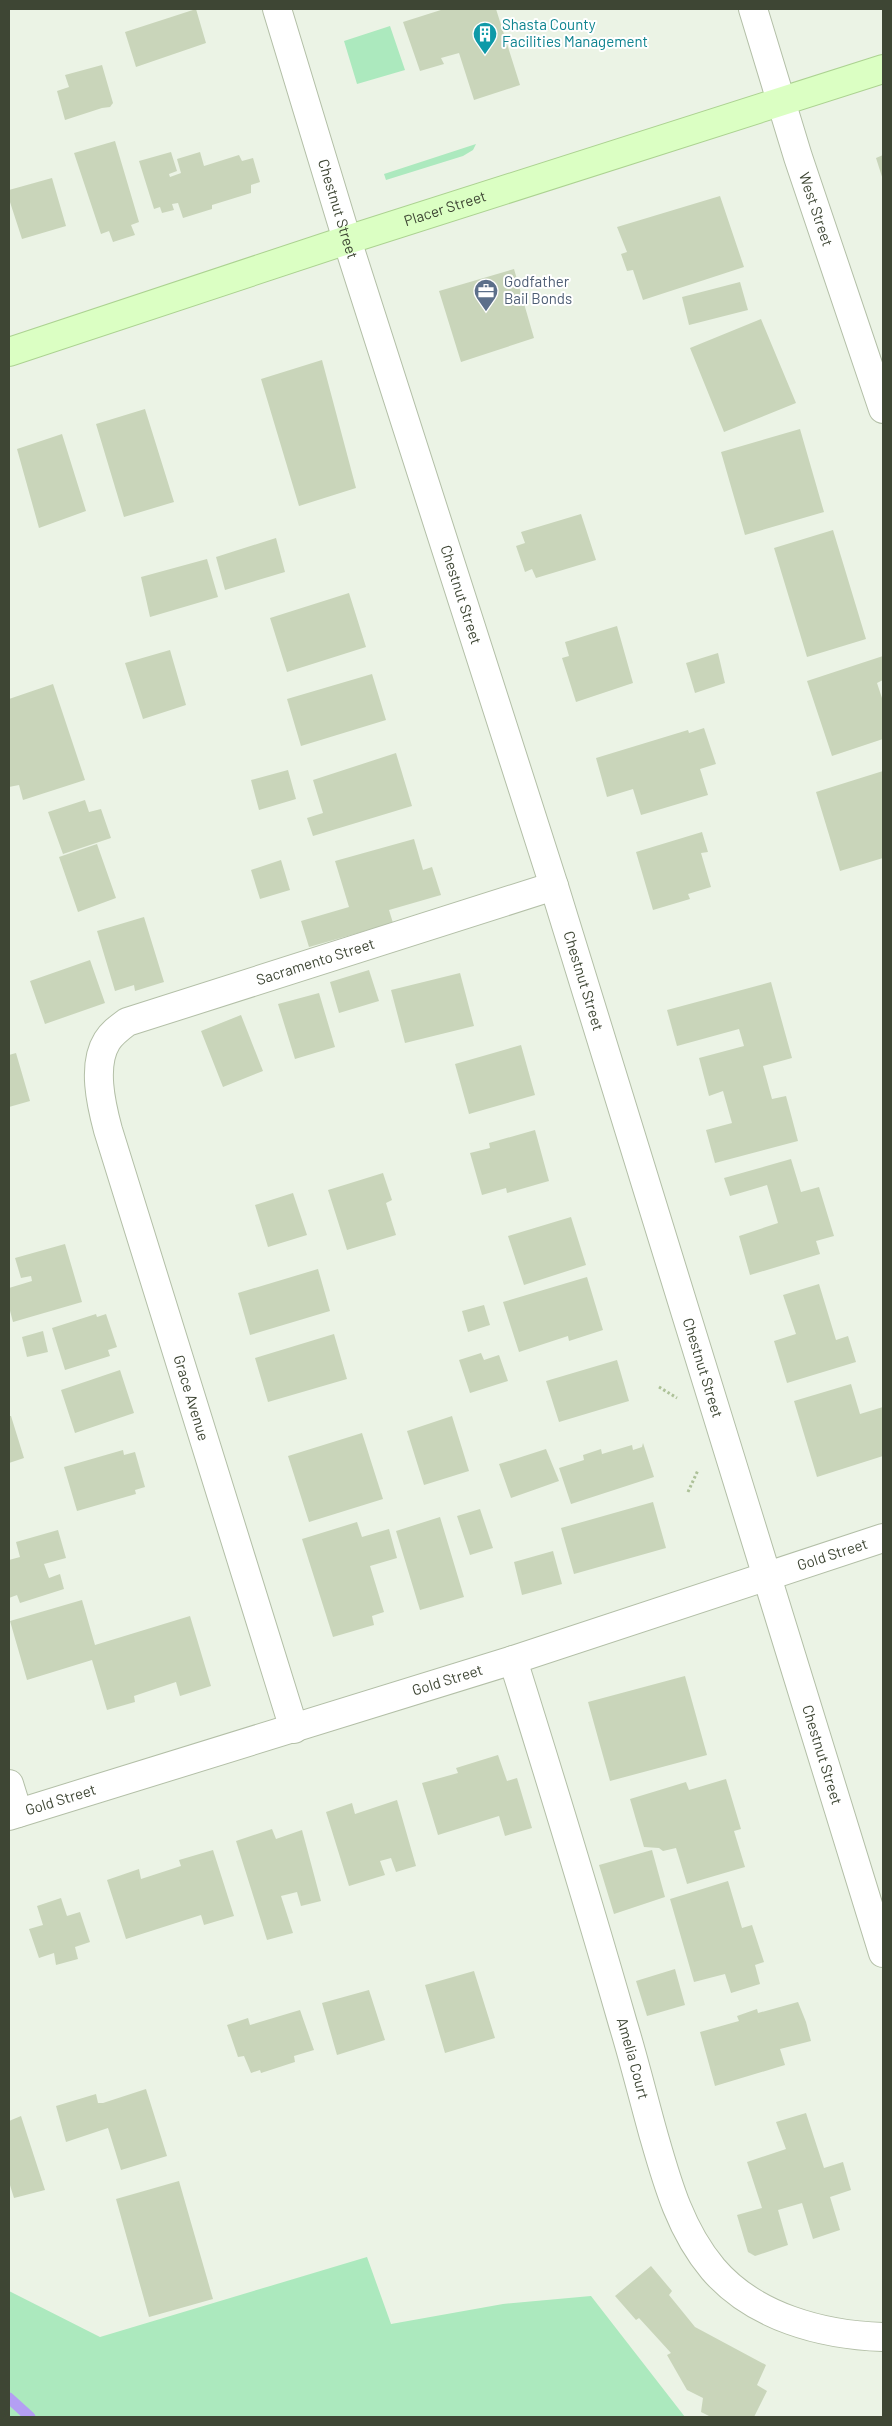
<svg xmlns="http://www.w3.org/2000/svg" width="892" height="2426" viewBox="0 0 892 2426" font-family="Barlow,sans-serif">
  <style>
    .green { fill: #ace9be }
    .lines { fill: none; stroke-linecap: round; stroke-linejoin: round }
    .stream { stroke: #b49ff3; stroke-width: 11 }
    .building { fill: #c9d5ba }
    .minor-casing { stroke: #b3bfa7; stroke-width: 30 }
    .tertiary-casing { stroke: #b3bfa7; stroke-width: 30 }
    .secondary-casing { stroke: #acd291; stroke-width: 30 }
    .path { stroke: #adc198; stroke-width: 3; stroke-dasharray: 2.5 2.5; stroke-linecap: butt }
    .minor { stroke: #fff; stroke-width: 28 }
    .tertiary { stroke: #fff; stroke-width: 28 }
    .secondary { stroke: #dbffc3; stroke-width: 28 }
    .labels { text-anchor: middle; stroke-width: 4; stroke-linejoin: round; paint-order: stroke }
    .culture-label { font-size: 15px; fill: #0d838f; stroke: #fff; text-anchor: start }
    .street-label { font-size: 15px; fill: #3e4634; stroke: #fff }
    .service-label { font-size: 15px; fill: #4e5e75; stroke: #fff; text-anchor: start }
  </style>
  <rect width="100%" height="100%" fill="#ebf3e5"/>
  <path class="green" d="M390,26l15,44 -48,14 -13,-43z
    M476,144l-3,6 -10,6 -77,24 -2,-6z
    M367,2257l24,67 112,-20 88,-8 94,121h-676v-126l91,46z"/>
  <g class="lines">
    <path class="stream" d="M9,2398l21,19"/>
  </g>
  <path class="building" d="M196,9l10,34 -70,24 -11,-35z
    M444,9h52l24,76 -46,15 -15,-47 -18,5 3,6 -24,7 -17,-49z
    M102,65l11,38 -3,4 -8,1 -37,12 -8,-29 12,-4 -4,-12z
    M115,141l24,81 -8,3 4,10 -22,7 -4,-11 -8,3 -27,-81z
    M171,152l6,19 -8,3 1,3 11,-4 -4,-14 23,-7 4,14 35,-11 3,6 11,-3 7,24 -9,3v8l-39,12v4l-29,9 -5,-15 -6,1 2,6 -12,3 -2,-6 -6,2 -15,-48z
    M883,155v25l-7,-22z
    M52,178l14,48 -44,13 -13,-40v-9z
    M720,196l24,71 -101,33 -10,-30 -6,1 -6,-17 6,-2 -10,-25z
    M514,269l20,69 -73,24 -22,-71z
    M740,282l8,28 -59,15 -7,-28z
    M761,319l35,84 -72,29 -34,-84z
    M322,360l34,128 -57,18 -38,-127z
    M145,409l29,93 -50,15 -28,-93z
    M800,429l24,83 -79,23 -24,-83z
    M62,434l24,77 -47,17 -22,-79z
    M581,514l15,46 -60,18 -4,-9 -7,3 -9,-26 9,-3 -4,-11z
    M833,530l33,109 -59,18 -33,-109z
    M276,538l9,34 -60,18 -9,-33z
    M207,559l11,38 -68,20 -9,-40z
    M349,593l17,54 -79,25 -17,-54z
    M617,626l16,57 -57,19 -14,-44 7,-2 -4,-14z
    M170,650l16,55 -43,14 -18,-56z
    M718,653l7,30 -30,10 -9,-30z
    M883,656v24l-6,3 6,18v38l-51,17 -25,-75z
    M372,674l14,46 -85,26 -14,-47z
    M53,684l32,96 -62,20 -4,-15 -10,2v-88z
    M704,728l12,36 -16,5 8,26 -67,20 -8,-26 -26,8 -11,-39 92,-28 1,3z
    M396,753l16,53 -99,30 -6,-18 16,-5 -10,-33z
    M288,770l8,29 -37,11 -8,-30z
    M883,771v87l-43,13 -24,-79z
    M85,800l4,12 12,-3 10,29 -48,16 -15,-42z
    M702,832l6,20 -7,1 10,34 -23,7 2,5 -37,11 -17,-58z
    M414,839l9,31 9,-3 9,28 -52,15 4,13 -84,24 -8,-26 48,-14 -14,-46z
    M97,844l19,54 -38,14 -19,-55z
    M281,860l9,30 -30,9 -9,-29z
    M144,917l20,65 -29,9 -1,-6 -19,6 -18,-60z
    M90,960l15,43 -60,21 -15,-43z
    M369,970l10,31 -40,12 -9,-31z
    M460,973l14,53 -69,17 -14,-53z
    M771,982l21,76 -29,8 9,33 14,-3 12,45 -83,22 -9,-33 26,-7 -9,-32 -14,5 -10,-38 45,-12 -5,-17 -62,17 -10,-36z
    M319,993l16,54 -40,12 -17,-55z
    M241,1015l22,56 -40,16 -22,-56z
    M521,1045l14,50 -66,19 -14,-50z
    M16,1053l14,48 -21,6v-52z
    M535,1130l14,51 -42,12 -1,-5 -24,7 -12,-42 20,-5 -1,-5z
    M791,1159l10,33 18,-5 15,49 -18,5 4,13 -70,21 -11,-39 39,-13 -11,-38 -37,11 -6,-18z
    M383,1173l9,27 -6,3 10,32 -49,15 -19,-60z
    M293,1193l14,42 -39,12 -13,-42z
    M571,1217l15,48 -62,20 -16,-49z
    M65,1244l17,58 -69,20 -4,-15v-19l23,-7 -1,-5 -10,2 -6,-20z
    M318,1269l12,42 -80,24 -12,-42z
    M587,1277l16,53 -34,11 -1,-5 -49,16 -16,-50z
    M819,1284l17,56 12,-4 8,26 -69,21 -13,-42 22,-7 -13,-39z
    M484,1305l6,20 -22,7 -6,-21z
    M96,1314l1,3 9,-3 11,33 -9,3 2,6 -45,14 -13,-42z
    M43,1331l5,21 -21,5 -5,-20z
    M334,1334l13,45 -79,23 -13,-44z
    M481,1353l3,7 15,-5 9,26 -38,12 -11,-33z
    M617,1360l12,41 -70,21 -13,-41z
    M120,1370l14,43 -59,20 -14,-43z
    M851,1384l9,30 23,-7v49l-66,21 -23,-76z
    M9,1416h2l13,42 -15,5z
    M452,1416l17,55 -45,14 -17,-54z
    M362,1433l21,66 -74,23 -21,-66z
    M643,1443l11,34 -83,27 -12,-36 25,-8 -1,-5 18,-6 1,5 30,-9 1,5 9,-3z
    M546,1449l13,32 -48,17 -12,-34z
    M123,1450l1,5 11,-3 10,35 -10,3 1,4 -59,17 -13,-44z
    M653,1502l13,46 -92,26 -13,-46z
    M480,1509l13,39 -23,7 -13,-39z
    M440,1517l24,80 -44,13 -24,-79z
    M357,1522l5,15 27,-8 8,29 -27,8 14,46 -12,4 2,9 -41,12 -31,-98z
    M58,1530l8,28 -22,6 5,14 11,-4 4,15 -44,14 -3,-8 -8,3v-38l11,-3 -4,-15z
    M553,1551l9,33 -40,11 -8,-33z
    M82,1600l13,45 95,-29 21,70 -31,10 -4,-14 -42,14 1,6 -28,8 -15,-50 -65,20 -17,-59z
    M685,1676l22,79 -97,26 -22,-79z
    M498,1755l9,26 10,-3 15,50 -27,8 -6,-20 -61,19 -16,-52 36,-10 -2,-5z
    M726,1779l15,50 -7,2 11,36 -58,17 -11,-36 -13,3 -4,-3 -15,-1 -14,-48 56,-17 3,8z
    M397,1800l19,66 -20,6 -5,-14 -11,3 5,14 -36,11 -23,-74 26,-9 3,11z
    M272,1829l4,10 26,-9 19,71 -20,5 -4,-14 -16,4 12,37 -26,7 -31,-99z
    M213,1850l21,66 -30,9 -3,-10 -75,24 -19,-59 32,-11 2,10 40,-13 -2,-6z
    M652,1850l13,47 -51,17 -15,-49z
    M728,1881l14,47 10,-3 12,37 -9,3 5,19 -29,9 -6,-19 -31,8 -24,-83z
    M61,1898l6,18 13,-4 10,30 -15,5 3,12 -22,6 -2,-12 -15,5 -10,-29 14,-4 -6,-19z
    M675,1969l10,36 -38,11 -11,-35z
    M474,1971l21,67 -50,15 -20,-68z
    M369,1990l16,50 -48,15 -15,-52z
    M798,2002l8,20 5,19 -31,8 5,16 -70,21 -15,-54 39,-11 -2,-5 20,-7 1,4z
    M300,2010l14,40 -20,6 1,6 -34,11 -1,-3 -9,3 -7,-17 -6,1 -11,-32 21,-7 2,7z
    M146,2089l21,67 -46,14 -13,-42 -42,14 -10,-36 40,-12 2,9h5z
    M806,2113l18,55 19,-6 8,28 -21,7 10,33 -27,9 -11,-36 -24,7 10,35 -33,11 -7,-4 -11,-37 25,-7 -15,-46 39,-13 -10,-27z
    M21,2116l24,74 -31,8 -5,-16v-61z
    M179,2181l34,118 -64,18 -33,-118z
    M651,2266l21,25 -3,4 26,32 71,38 -9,20 10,6 -13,26h-43l-10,-5 2,-14 -16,-8 -20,-35 4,-2 -32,-35 -3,2 -21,-24z"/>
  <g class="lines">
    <defs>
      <g id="minor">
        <path id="s1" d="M277,9l70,231 207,646 329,1067"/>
        <path id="s2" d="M513,1660c38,121 75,242 110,364 11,36 20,73 30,109 14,49 27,97 60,136 41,48 109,66 170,68"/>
        <path id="s3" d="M294,1729l-186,-599c-7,-26 -16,-65 -1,-89 5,-8 12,-13 20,-19l427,-136"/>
        <path d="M9,1784l9,29"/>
        <path id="s4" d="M9,1816l504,-156 370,-122"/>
      </g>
      <g id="tertiary">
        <path id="s5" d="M753,9l45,148 85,252"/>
      </g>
      <g id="secondary">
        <path id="s6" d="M9,352l338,-112 536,-171"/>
      </g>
    </defs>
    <use href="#minor" class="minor-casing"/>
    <use href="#tertiary" class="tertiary-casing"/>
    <use href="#secondary" class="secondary-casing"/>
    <path class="path" d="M659,1387l18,11
      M688,1492l10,-22"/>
    <use href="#minor" class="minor"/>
    <use href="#tertiary" class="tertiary"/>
    <use href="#secondary" class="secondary"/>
  </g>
  <defs>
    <symbol id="building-pin" viewBox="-11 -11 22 30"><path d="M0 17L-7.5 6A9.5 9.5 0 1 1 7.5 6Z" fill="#0f9aa8" stroke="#fff"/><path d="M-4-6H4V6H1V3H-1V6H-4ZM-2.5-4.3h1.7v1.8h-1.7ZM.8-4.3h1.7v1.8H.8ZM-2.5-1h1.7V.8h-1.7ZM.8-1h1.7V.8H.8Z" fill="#fff"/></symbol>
    <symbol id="office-pin" viewBox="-11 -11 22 30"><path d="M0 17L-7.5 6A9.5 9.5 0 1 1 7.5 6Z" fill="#5c6f8a" stroke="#fff"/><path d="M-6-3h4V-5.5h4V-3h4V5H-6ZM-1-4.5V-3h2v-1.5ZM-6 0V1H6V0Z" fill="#fff"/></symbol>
  </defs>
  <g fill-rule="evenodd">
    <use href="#building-pin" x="471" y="20" width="28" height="38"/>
    <use href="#office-pin" x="472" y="277" width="28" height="38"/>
  </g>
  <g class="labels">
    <g class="culture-label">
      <text x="502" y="30">Shasta County<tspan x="502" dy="17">Facilities Management</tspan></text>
    </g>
    <g class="street-label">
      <text dy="5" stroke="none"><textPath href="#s1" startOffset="209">Chestnut Street</textPath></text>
      <text dy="5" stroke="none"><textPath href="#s5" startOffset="210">West Street</textPath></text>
      <text dy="5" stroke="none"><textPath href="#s6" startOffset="459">Placer Street</textPath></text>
      <text dy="5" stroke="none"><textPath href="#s1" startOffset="614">Chestnut Street</textPath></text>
      <text dy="5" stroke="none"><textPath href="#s3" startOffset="944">Sacramento Street</textPath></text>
      <text dy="5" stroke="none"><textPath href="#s1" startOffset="1019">Chestnut Street</textPath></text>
      <text dy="5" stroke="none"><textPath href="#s1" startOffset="1424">Chestnut Street</textPath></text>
      <text transform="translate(191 1398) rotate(73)" y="5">Grace Avenue</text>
      <text dy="5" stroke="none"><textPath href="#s4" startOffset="864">Gold Street</textPath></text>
      <text dy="5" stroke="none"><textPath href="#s4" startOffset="459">Gold Street</textPath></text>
      <text dy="5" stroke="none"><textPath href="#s1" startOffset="1829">Chestnut Street</textPath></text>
      <text dy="5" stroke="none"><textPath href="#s4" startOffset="54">Gold Street</textPath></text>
      <text dy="5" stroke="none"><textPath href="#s2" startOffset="416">Amelia Court</textPath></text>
    </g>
    <g class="service-label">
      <text x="504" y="287">Godfather<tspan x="504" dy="17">Bail Bonds</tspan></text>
    </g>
  </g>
  <rect width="892" height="2426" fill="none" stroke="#3e4634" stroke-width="20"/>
</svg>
